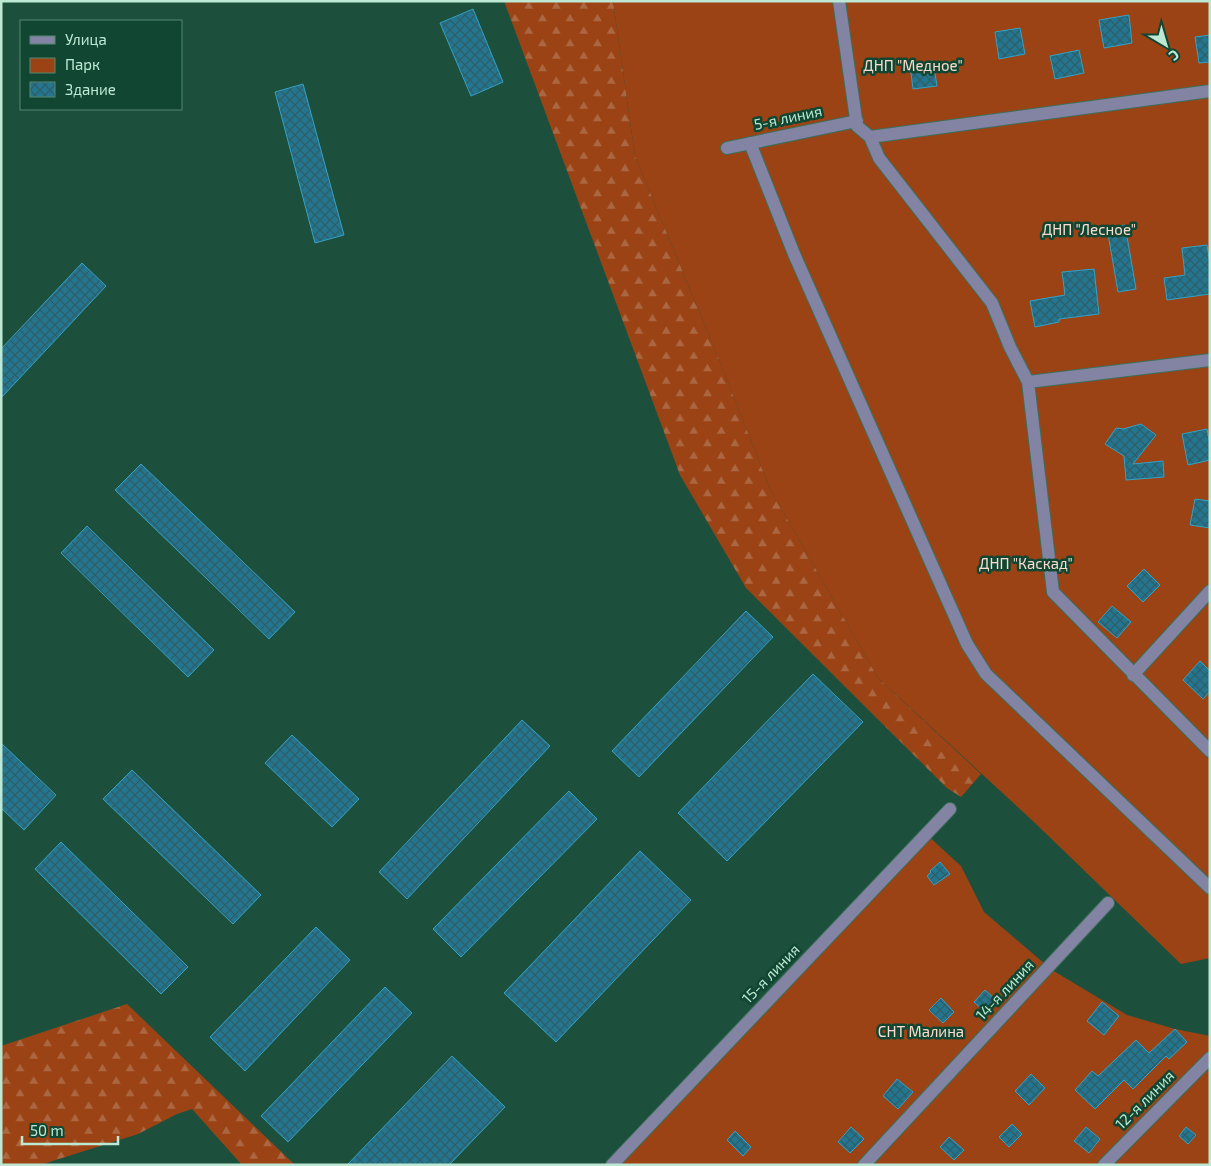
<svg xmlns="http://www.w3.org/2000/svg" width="1211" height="1166" viewBox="0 0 1211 1166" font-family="'Exo 2',sans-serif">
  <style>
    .green { fill: #9b4315 }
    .forest { fill: url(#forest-firs) }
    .building { fill: url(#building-cross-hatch); stroke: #35a1c4 }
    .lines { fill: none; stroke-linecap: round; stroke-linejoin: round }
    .minor-casing { stroke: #3d6f5a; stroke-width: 14 }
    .minor { stroke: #8383a4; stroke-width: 12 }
    .labels { text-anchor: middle; stroke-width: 5; stroke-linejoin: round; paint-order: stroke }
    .park-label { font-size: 15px; fill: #fbdcce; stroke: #114632 }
    .street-label { font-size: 15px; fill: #bde9d4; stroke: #114632 }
  </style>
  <defs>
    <pattern id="forest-firs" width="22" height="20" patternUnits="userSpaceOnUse" patternTransform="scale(1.25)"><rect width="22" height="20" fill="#9b4315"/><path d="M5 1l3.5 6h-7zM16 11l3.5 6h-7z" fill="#ab6741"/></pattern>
    <pattern id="building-cross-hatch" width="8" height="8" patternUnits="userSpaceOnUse" patternTransform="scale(1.25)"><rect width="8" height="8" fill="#237590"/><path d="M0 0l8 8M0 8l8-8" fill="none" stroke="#2e5e68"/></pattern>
  </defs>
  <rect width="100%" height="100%" fill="#1d503c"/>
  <path class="green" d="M613,1h597v957l-29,6 -146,-141 -157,-145 -108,-189 -50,-127 -85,-206z
    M926,834l35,32 23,46 68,58 75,45 48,14 35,7v129h-598z"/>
  <path class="forest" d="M504,1h109l22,155 85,206 50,127 108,189 103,96 -20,23 -14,-9 -201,-200 -66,-113z
    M127,1004l168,161h-53l-50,-56 -15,5 -39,20 -98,31h-39v-119z"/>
  <path class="building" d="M473,9l30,73 -32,14 -31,-73z
    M1129,15l3,28 -28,5 -5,-28z
    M1020,28l5,26 -26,5 -4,-27z
    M1210,35v27l-11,1 -4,-26z
    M1079,50l5,23 -29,6 -5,-23z
    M933,61l4,25 -24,3 -3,-24z
    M303,84l41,151 -29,8 -40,-151z
    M1125,225l11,64 -18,3 -11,-64z
    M1207,245l3,19v30l-43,6 -3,-22 21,-3 -3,-27z
    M82,263l24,23 -105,112v-49z
    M1094,269l5,45 -40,5v3l-24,5 -5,-26 35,-6 -3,-23z
    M1141,424l15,11 -23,29 30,-3 1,16 -38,3 -2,-24 -19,-12 11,-16 7,1z
    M1207,429l3,16v15l-22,5 -6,-31z
    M141,464l154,148 -26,27 -154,-149z
    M1195,499l15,2v27l-20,-3z
    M87,526l127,124 -26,27 -127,-124z
    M1144,569l16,16 -17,17 -16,-16z
    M1112,606l19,16 -14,16 -19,-16z
    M746,611l27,26 -134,140 -27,-26z
    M1200,661l10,10v20l-7,8 -20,-19z
    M813,674l50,48 -136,139 -49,-48z
    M522,720l28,26 -143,153 -28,-27z
    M292,735l67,64 -27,28 -67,-64z
    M1,743l55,52 -32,35 -23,-22z
    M132,770l129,125 -28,29 -130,-125z
    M569,791l28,28 -136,138 -28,-28z
    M61,842l127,125 -27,27 -126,-125z
    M640,851l51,49 -135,142 -52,-49z
    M940,862l10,12 -16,11 -7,-9 4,-4 -1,-1z
    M316,927l34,33 -105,111 -35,-34z
    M385,987l27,26 -124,129 -27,-26z
    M985,990l10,9 -11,12 -10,-9z
    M941,998l13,14 -11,11 -14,-13z
    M1102,1002l17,14 -15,19 -17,-14z
    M1175,1029l12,13 -18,17 -3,-3 -33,33 -9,-9 -29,29 -20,-19 17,-19 6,5 38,-36 13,13z
    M452,1056l53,51 -56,58h-102z
    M1031,1074l14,14 -16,17 -14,-14z
    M897,1079l16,13 -15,17 -15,-13z
    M1012,1124l10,10 -13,13 -10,-10z
    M851,1127l13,12 -14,14 -12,-11z
    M1086,1127l14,12 -11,14 -15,-12z
    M1186,1127l10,8 -8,9 -9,-8z
    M735,1131l16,16 -8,9 -16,-16z
    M949,1137l15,13 -10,10 -14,-13z"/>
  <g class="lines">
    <defs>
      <path id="minor" d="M839,1l18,125 13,11 9,21 113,145 18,44 18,35 182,-22
        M870,137l340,-46
        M750,143l44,111 173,390 19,30 224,214
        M727,148l130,-27
        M1028,382l25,210 157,159
        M1133,675l77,-84
        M612,1165l338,-356
        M864,1165l244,-262
        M1104,1165l106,-107"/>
    </defs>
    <use href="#minor" class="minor-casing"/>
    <use href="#minor" class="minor"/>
  </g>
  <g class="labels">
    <g class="park-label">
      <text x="913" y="71">ДНП "Медное"</text>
      <text x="1089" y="235">ДНП "Лесное"</text>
      <text x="1026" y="569">ДНП "Каскад"</text>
      <text x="921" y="1037">СНТ Малина</text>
    </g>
    <g class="street-label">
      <text transform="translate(788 118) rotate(-12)" y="5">5-я линия</text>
      <text transform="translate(771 974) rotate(-46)" y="5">15-я линия</text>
      <text transform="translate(1005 990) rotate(-47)" y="5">14-я линия</text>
      <text transform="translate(1145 1100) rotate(-45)" y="5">12-я линия</text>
    </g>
  </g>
  <rect width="1211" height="1166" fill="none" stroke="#bde9d4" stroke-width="5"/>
  <rect x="20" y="20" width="162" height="90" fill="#114632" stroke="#568773"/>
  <rect x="30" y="36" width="25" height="8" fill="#8383a4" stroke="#568773"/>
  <text x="65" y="45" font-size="15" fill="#bde9d4">Улица</text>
  <rect x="30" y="58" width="25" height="15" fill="#9b4315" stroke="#568773"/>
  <text x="65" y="70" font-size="15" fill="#bde9d4">Парк</text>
  <rect x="30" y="82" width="25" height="15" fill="url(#building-cross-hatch)" stroke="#568773"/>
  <text x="65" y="95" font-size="15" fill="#bde9d4">Здание</text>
  <g transform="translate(1166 45) rotate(142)" stroke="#114632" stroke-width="4" paint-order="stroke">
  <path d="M0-4L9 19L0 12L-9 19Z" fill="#bde9d4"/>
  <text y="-8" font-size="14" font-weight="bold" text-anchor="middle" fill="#bde9d4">С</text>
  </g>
  <path d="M22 1136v8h96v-8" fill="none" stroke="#bde9d4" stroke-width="2.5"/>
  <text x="30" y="1136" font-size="15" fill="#bde9d4" stroke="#114632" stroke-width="4" paint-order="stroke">50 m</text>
</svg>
